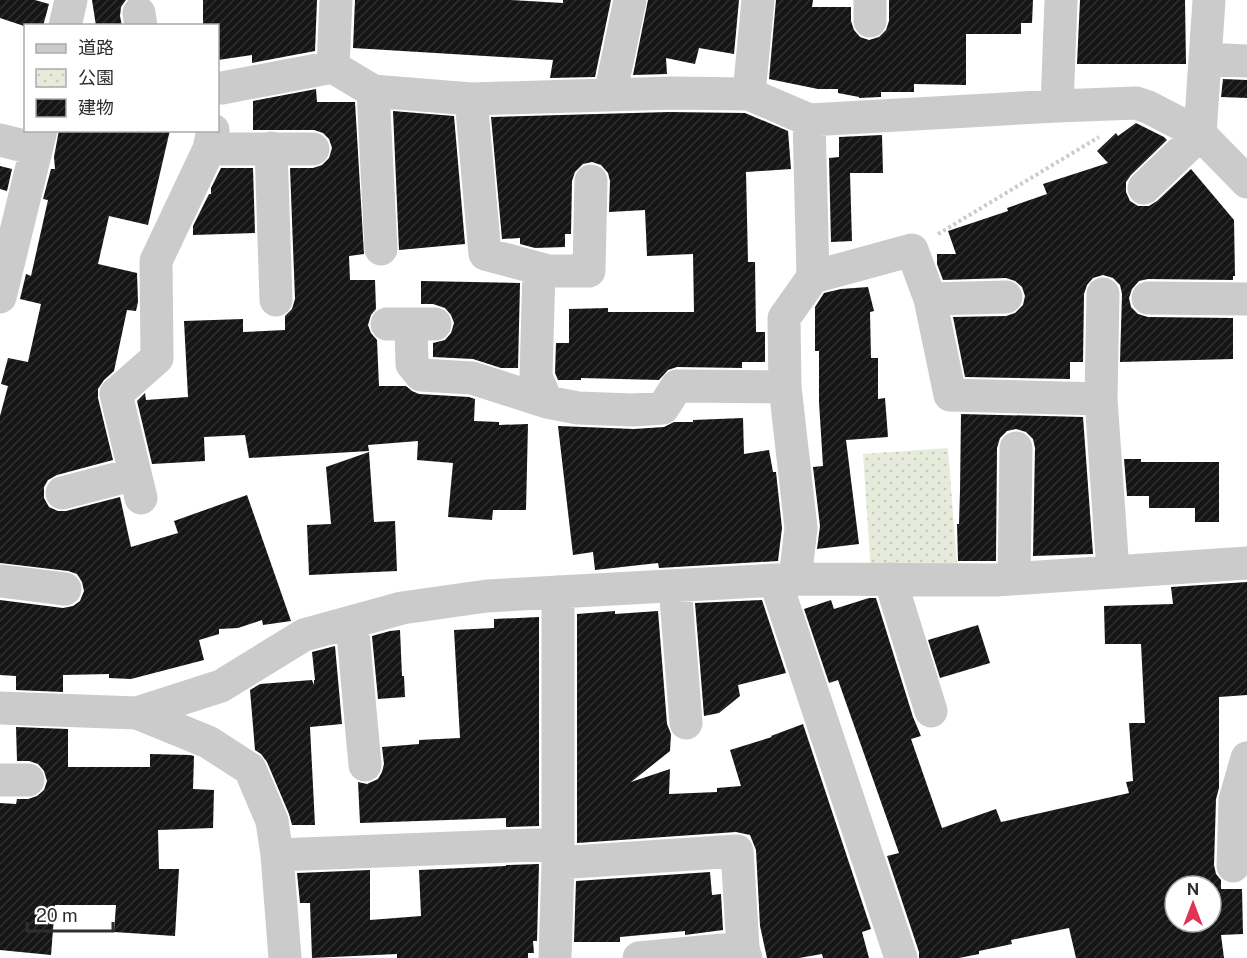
<svg xmlns="http://www.w3.org/2000/svg" width="1247" height="958" viewBox="0 0 1247 958" font-family="'Public Sans','Noto Sans JP',sans-serif">
  <style>
    .park { fill: url(#park-dots) }
    .building { fill: url(#building-hatch); fill-rule: evenodd }
    .lines { fill: none; stroke-linecap: round; stroke-linejoin: round }
    .path { stroke: #cbcbcb; stroke-width: 4; stroke-dasharray: 3 3; stroke-linecap: butt }
    .minor { stroke: #cbcbcb; stroke-width: 33 }
  </style>
  <defs>
    <pattern id="park-dots" width="8" height="8" patternUnits="userSpaceOnUse" patternTransform="scale(1.5)"><rect width="8" height="8" fill="#e6ebdc"/><path d="M2 2h.1M6 6h.1" fill="none" stroke="#c6cabd" stroke-width="1.8" stroke-linecap="round"/></pattern>
    <pattern id="building-hatch" width="6" height="6" patternUnits="userSpaceOnUse" patternTransform="scale(1.5)"><rect width="6" height="6" fill="#151515"/><path d="M-1 1l2-2M0 6l6-6M5 7l2-2" fill="none" stroke="#2f2f2f"/></pattern>
  </defs>
  <rect width="100%" height="100%" fill="#fff"/>
  <path class="park" d="M948,448l9,118 -86,6 -8,-118z"/>
  <path class="building" d="M0,0h35l14,4 -6,22h-19l-24,-8z
    M92,0h34l-5,7 -1,9 2,10h-26z
    M203,0h114l-2,51 -63,12v-8l-34,5v-34h-15z
    M355,0h156l52,3v-3h48l-16,77 -45,1 3,-18 -200,-12z
    M648,0h91l-5,54 -35,-6 -4,16 -29,-6 1,16 -34,1z
    M776,0h37l-1,7h39v14l3,9 6,7 9,3 10,-3 7,-7 3,-9v-21h144l-1,23h-11v11h-55v51l-52,-1v8h-33v5l-22,1v-1l-21,-4v-4h-20l-49,-10z
    M1080,0h105l1,64h-109z
    M1223,79l24,1v18l-26,-1z
    M316,89l1,13h38l9,152 -15,2 1,24h25l1,29 -5,6 -3,10 3,8 6,7 2,46h27l6,5 7,3 50,3 6,2 -1,22 25,1v3l29,-1 -2,86h-33l-1,10 -44,-3 5,-54 -36,-3 1,-19 -50,4 1,6 -120,7 -4,-23 -41,2 1,24 -53,3 -15,-63 8,-8 1,7 42,-3 -4,-76 59,-2v13l42,-2v-14l7,-7 3,-10 -5,-131h23l9,-3 7,-7 3,-10 -3,-9 -6,-6 -9,-3h-61v-29z
    M393,111l61,5 11,128 -66,6z
    M669,112l76,1 43,18 3,38 -45,3 2,90h7l1,70h9v30h-23v6l-65,-1 -9,3 -9,10 -78,-2v2h-23l-3,-7 1,-30h13v-34l39,-1v4h86l-1,-58 -46,2 -2,-46 -36,2 1,-31 -2,-8 -7,-8 -9,-3 -9,2 -8,8 -3,9 -1,53h-6v13l-30,1 -15,-4v-6l-18,1 -11,-122z
    M1136,123l28,14 3,3 -36,35 -5,7v10l4,9 8,5h11l8,-5 34,-32 43,51 1,56h-2v4l-85,-1 -9,2 -7,8 -3,9 2,9 7,7 10,3 85,1v41l-113,3 2,-68 -2,-9 -7,-7 -10,-3 -10,3 -6,7 -3,9 -1,68h-13v17l-105,-2 -12,-60 53,-1 9,-3 8,-8 2,-9 -3,-9 -7,-6 -9,-3 -63,2 -6,-16v-10h19l-8,-23 60,-20 -1,-3 40,-14 -4,-10 65,-21 -11,-12 19,-18 2,3z
    M59,130h111l-22,95 -39,-9 -11,48 39,9 1,29 -2,9 -9,-1 -13,61 -10,9 -6,9v9l15,62 -56,15 -9,5 -4,7v11l5,9 9,4h8l54,-14 11,50 47,-14 -4,-12 73,-26 44,126 -28,4 -1,-5 -24,8 -19,1v5l-20,6 5,20 -73,19 -22,-1v-4l-46,1v17l-47,-2v-14l-16,-1v-75l63,8 10,-2 7,-5 4,-10 -2,-9 -5,-8 -9,-3 -68,-8v-147l8,-30 -7,-2 7,-26 20,4 13,-58 -21,-5 6,-25 5,2 17,-76 -5,-1 8,-30h4l-1,-12z
    M882,135l1,38h-33l2,68 -21,1 -2,-84 10,-1v-20z
    M0,166l12,3 -5,22 -7,-2z
    M221,168h32l2,65 -62,2v-9l16,-32h2v-6z
    M421,281l99,2 -2,85h-17l-28,-9 -40,-2v-14l12,-3 6,-7 3,-10 -3,-8 -6,-7 -12,-4h-12z
    M868,287l6,24 -4,1 1,46h7v41l7,-1 3,39 -42,3 13,104 -42,5 3,-23 -7,-59 10,-1 -4,-64v-51h-4v-44l9,-14 17,-4z
    M961,414l122,3 10,137 -60,2 2,-108 -2,-9 -7,-7 -10,-3 -9,2 -7,7 -3,10 -1,113h-38l-1,-37h2l1,-33z
    M743,418l1,36 25,-4 4,22h3l6,56 -4,33 -119,7 -1,-5 -63,7 -2,-18 -20,3 -15,-129 76,3 30,-2 10,-5h19v-2z
    M369,452l5,70 21,-1 2,50 -88,4 -2,-50 24,-1 -5,-57z
    M1124,459h17v3h78v60h-24v-14h-46v-12h-22z
    M1247,582v113l-28,2v91l-3,11 -2,66 2,9 5,6v9h21l1,45 -22,1 3,23h-148l-7,-30 -58,12 1,4 -33,7v3l-20,4h-40v-6l-32,-96 12,-3 -61,-173 -9,3 -25,-74 27,-9 3,9 35,-11h7l37,119 8,19 -10,3 31,89 54,-19 5,13 128,-29 -3,-11 7,-1 -4,-58h16l-4,-79h-36l-1,-38 69,-2 -2,-17zM1175,886h36v36h-36z
    M762,600l24,73 -48,12 2,11 -21,17 -15,3 -9,-113z
    M615,611v3l43,-3 9,113 4,10 -1,17 -39,31 39,-13 -1,25 48,-2v-4l24,-2 -11,-36 42,-13 -1,-1 32,-12 68,205 -9,3 7,26h-46l-1,-4 -23,4h-32l-7,-32 -4,-76 -6,-15 -14,-3 -159,11v-229z
    M539,617v209l-33,1v-9l-146,5 -2,-41 9,2 11,-5 4,-7 2,-8 -2,-17 37,-3v-4l41,-2 -6,-108 40,-2v-9z
    M978,625l12,38 -50,15 -12,-38z
    M400,630l2,46h2l1,21 -27,2 -6,-63 18,-5z
    M335,646l7,78 -32,3 5,98h-23l-3,-11 -22,-52 -6,-8 -6,-4 -5,-60 10,-6 52,-4 2,5v-5h1l-3,-28z
    M16,727l52,2v38h82v-13l40,1 4,1 -1,33 21,1 -1,38 -55,2 1,39h20l-4,67 -61,-4 2,-27h-61l-4,50 -51,-5v-147l16,1 1,-5h11l9,-3 7,-6 3,-9 -3,-10 -6,-7 -9,-3h-12z
    M539,864l-2,77h-4l1,12h-6v5h-131v-4l-85,4 -2,-55h-10l-3,-30 73,-3v50l51,-4 -2,-46 87,-4v-1z
    M710,872l2,23 9,-1 2,36 -38,5v-4l-65,6v5h-46l2,-61z"/>
  <g class="lines">
    <path class="path" d="M938,234l161,-97"/>
    <path class="minor" d="M139,13l2,13
      M870,21v-21
      M65,26l6,-26
      M1205,59l42,2
      M333,67l3,-67
      M222,88l111,-21 40,24 98,8 201,-6 77,1 60,26 4,157 -29,41 1,69 16,141 -6,51
      M373,91l8,158
      M749,94l9,-94
      M610,95l20,-95
      M471,99l14,155 63,17h41l2,-90
      M1057,106l4,-106
      M809,120l248,-14 79,-3 12,4 52,27 47,48
      M0,140l36,9
      M271,148l5,152
      M209,149h104
      M1144,188l56,-54 9,-134
      M539,269l-3,108 11,25
      M813,277l99,-27 18,49 20,96 151,4
      M1103,294l-2,105 12,172
      M0,297l41,-167
      M1148,298l99,1
      M930,299l76,-2
      M387,324h48
      M411,325l1,39 9,11 51,3 75,24 31,6 55,2 30,-2 14,-22 108,1
      M62,493l73,-19
      M141,498l-25,-104 41,-36 -1,-97 53,-112 4,-19
      M1014,578l2,-130
      M890,579l41,132
      M775,580l126,378
      M0,581l65,8
      M675,586l11,137
      M558,592v271l179,-12 6,97 3,10
      M352,622l13,143
      M0,708l137,5 84,-27 83,-51 98,-27 85,-12 308,-17 201,1 251,-17
      M137,713l71,29 42,27 22,52 5,34 8,103
      M0,780h28
      M277,855l281,-11
      M1233,866l2,-66 12,-42
      M555,958l3,-95
      M639,958l104,-10"/>
  </g>
  <rect x="24" y="24" width="195" height="108" fill="#ffffff" stroke="#ababab" stroke-width="1.5"/>
  <rect x="36" y="44" width="30" height="9" fill="#cbcbcb" stroke="#ababab" stroke-width="1.5"/>
  <text x="78" y="54" font-size="18" fill="#2e2e2e">道路</text>
  <rect x="36" y="69" width="30" height="18" fill="url(#park-dots)" stroke="#ababab" stroke-width="1.5"/>
  <text x="78" y="84" font-size="18" fill="#2e2e2e">公園</text>
  <rect x="36" y="99" width="30" height="18" fill="url(#building-hatch)" stroke="#ababab" stroke-width="1.5"/>
  <text x="78" y="114" font-size="18" fill="#2e2e2e">建物</text>
  <g transform="translate(1193 904)"><circle r="28" fill="#ffffff" stroke="#ababab" stroke-width="1.5"/>
  <path d="M0-4.5L10 22L0 15L-10 22Z" fill="#e13356"/>
  <text y="-9" font-size="16" font-weight="bold" text-anchor="middle" fill="#2e2e2e">N</text>
  </g>
  <path d="M27 922v9h86v-9" fill="none" stroke="#2e2e2e" stroke-width="3"/>
  <text x="36" y="922" font-size="18" fill="#2e2e2e" stroke="#ffffff" stroke-width="4.5" paint-order="stroke">20 m</text>
</svg>
